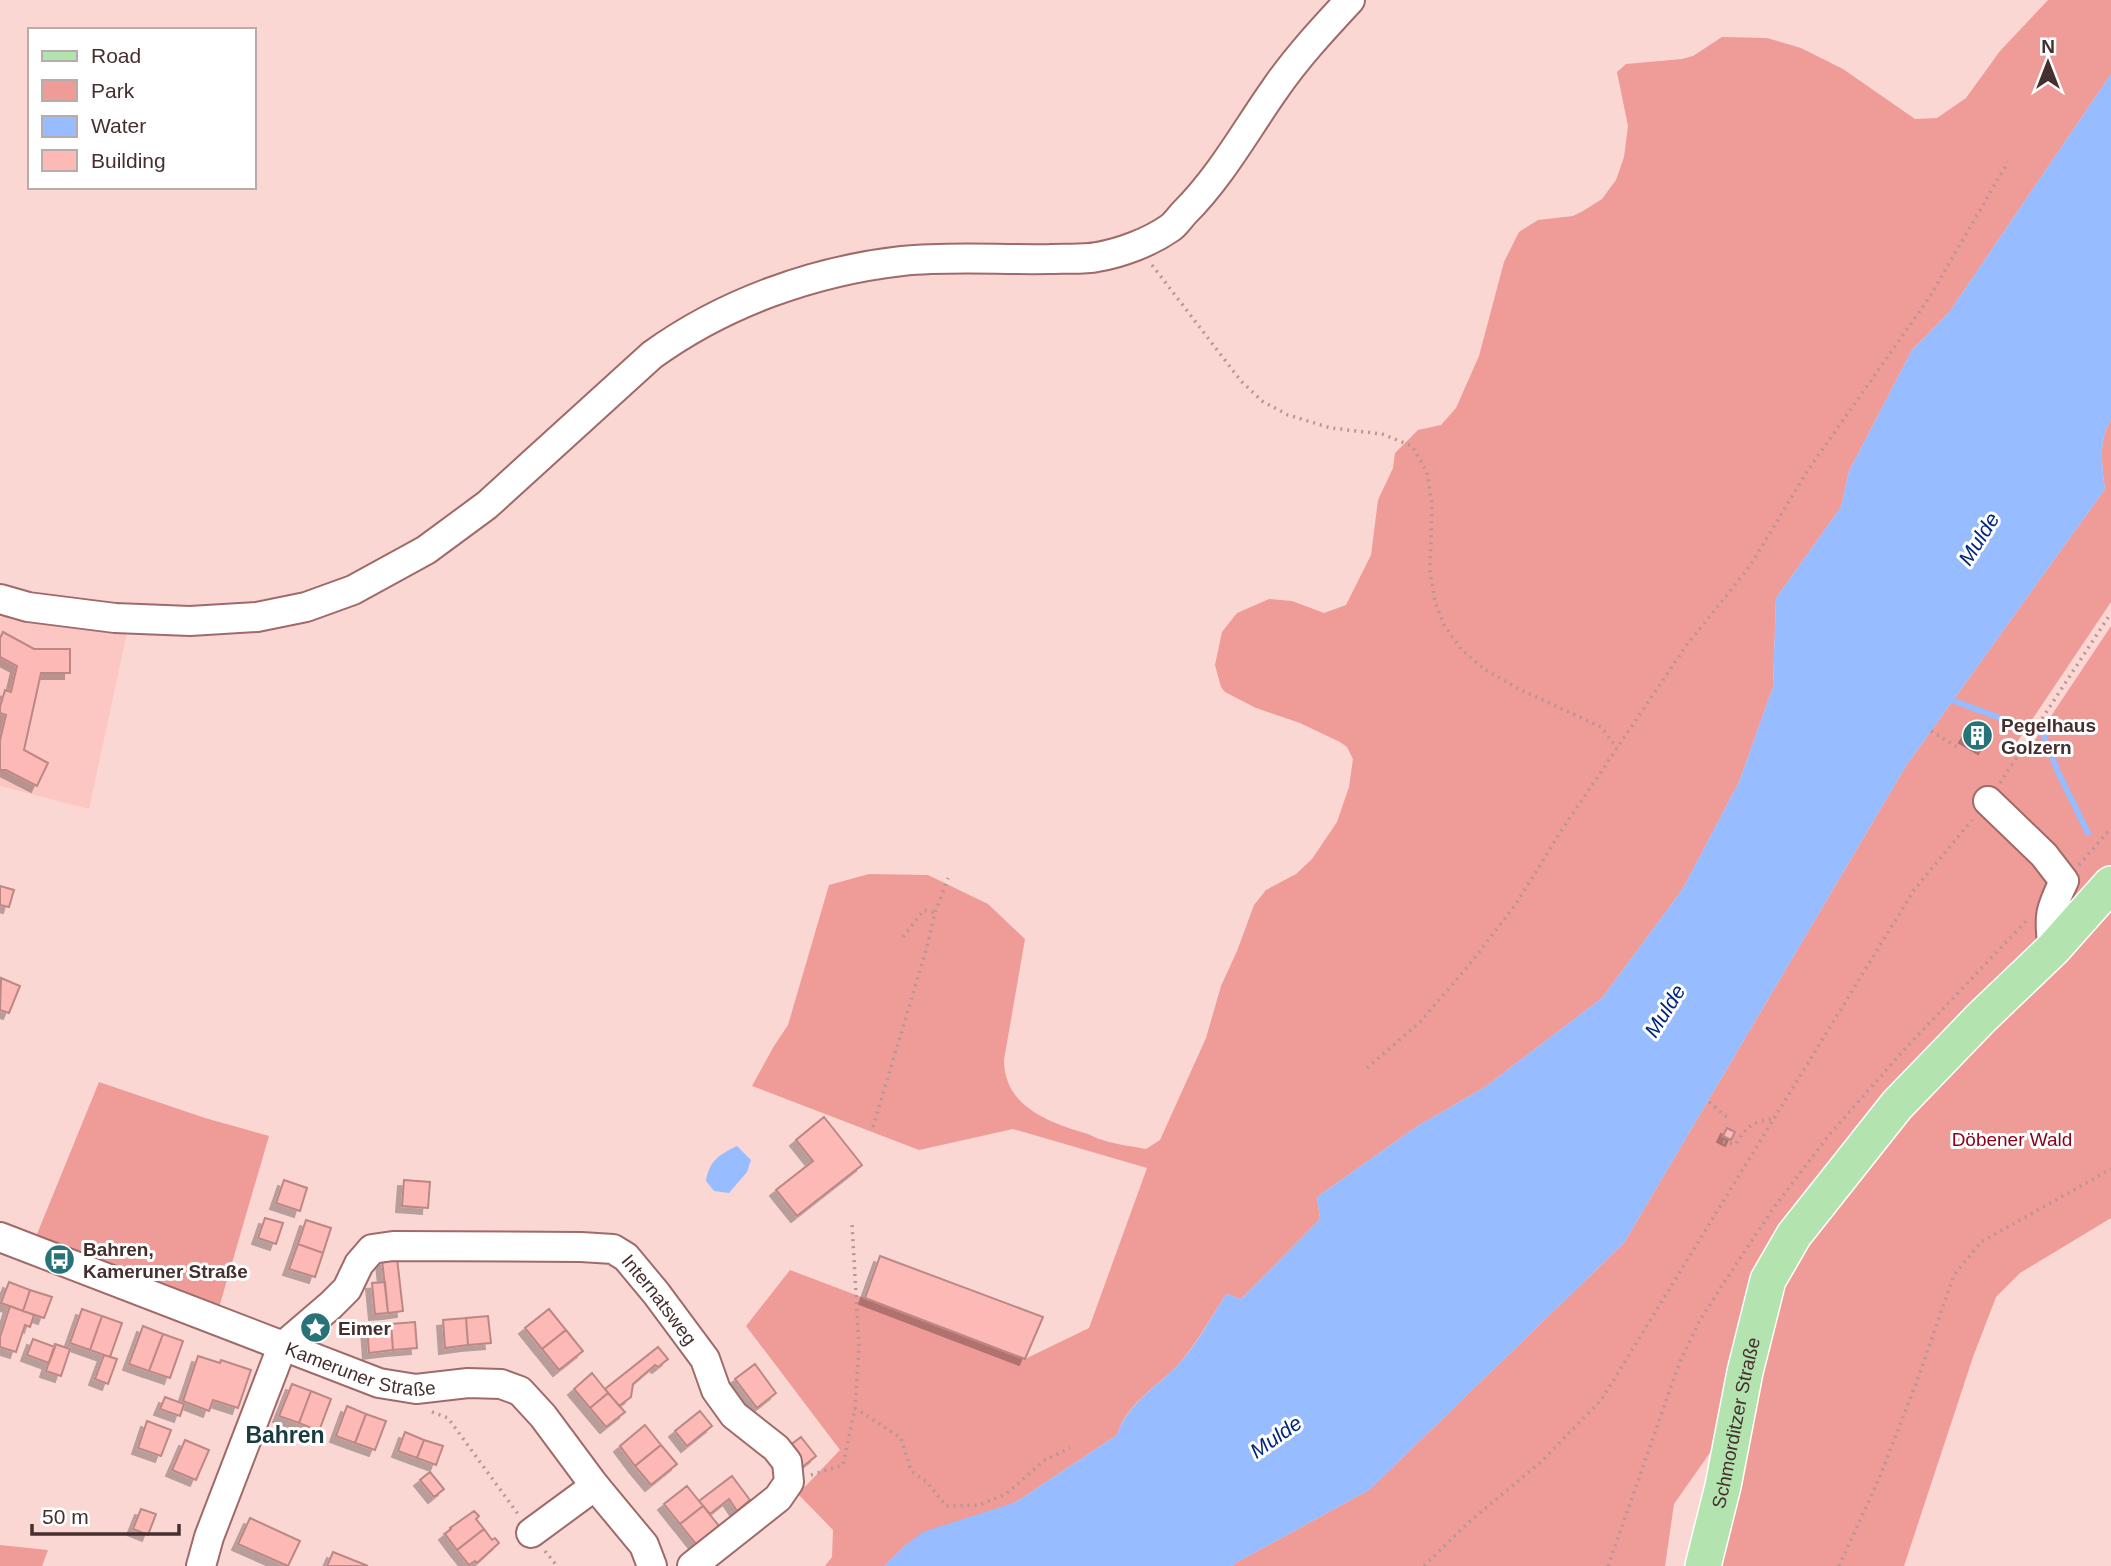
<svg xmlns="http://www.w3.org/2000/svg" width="2111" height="1566" viewBox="0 0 2111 1566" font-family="Helvetica,sans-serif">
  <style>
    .built { fill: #fcc6c3 }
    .green { fill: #ef9b97 }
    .water { fill: #97bcff }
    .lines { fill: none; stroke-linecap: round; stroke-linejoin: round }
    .stream { stroke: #97bcff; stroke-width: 6 }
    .building { fill: #fcb9b5; stroke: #bd8784; stroke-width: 2; filter: url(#shadow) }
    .minor-casing { stroke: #9f6a68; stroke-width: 32 }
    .major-casing { stroke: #fff; stroke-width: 38 }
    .path { stroke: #b69795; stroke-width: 3.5; stroke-dasharray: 2 5; stroke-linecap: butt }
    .minor { stroke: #fff; stroke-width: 28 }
    .major { stroke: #b3e3af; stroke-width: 35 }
    .labels { text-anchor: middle; stroke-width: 6; stroke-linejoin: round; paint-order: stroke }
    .poi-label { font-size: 19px; font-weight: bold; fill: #462f2e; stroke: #fff; text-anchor: start }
    .park-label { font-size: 19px; fill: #88001a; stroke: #fff }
    .street-label { font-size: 19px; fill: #462f2e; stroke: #fff }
    .water-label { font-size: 21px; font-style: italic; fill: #002682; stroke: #fff }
    .quarter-label { font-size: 23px; font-weight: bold; fill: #1a3c3f; stroke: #fff }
  </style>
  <defs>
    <filter id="shadow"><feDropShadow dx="-6" dy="6" stdDeviation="0" flood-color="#0004"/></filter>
  </defs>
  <rect width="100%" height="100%" fill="#fbd7d4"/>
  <path class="built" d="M11,613l117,15 -39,181 -89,-23v-168z"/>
  <path class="green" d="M2048,0h63v74l-161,237 -38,39 -63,121 -8,36 -65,91 -3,89 -34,95 -57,108 -80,108 -117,89 -69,40 -99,70 3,22 -79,80 -15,-5c-13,21 -33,55 -49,72 -23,23 -50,37 -60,69l-101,67 -109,42 -23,22h-59l7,-9 1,-27 -35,-36 42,-44 -94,-124 44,-56 235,89 64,-31 58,-160 -134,-39 -94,21 -167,-64 22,-40 14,-21 41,-140 40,-11 59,1 60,29 37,35 -21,121c0,47 46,63 84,74 5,2 10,5 15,6 14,5 29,6 43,9l14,-9 46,-102 15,-52 16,-35 17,-46 12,-15 30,-16 16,-15 25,-37 12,-35 4,-28 -6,-12 -7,-5 -40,-19 -44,-15 -31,-16 -4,-5 -6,-22 7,-33 15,-19 32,-14 23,2 32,12 22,-8 25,-50 7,-55 15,-32 2,-15 23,-23 23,-5 15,-17 23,-52 25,-94 15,-30 19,-12 35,-4 10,-5 19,-12 14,-19 8,-23 4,-31 -11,-54 9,-8 56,-5 11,-3 29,-19 45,1 34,10 42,21 72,50 22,-1 29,-20 34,-47z
    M2111,420v182l-98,146 12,7 86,-129v240l-43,48 -232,241 -41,50 -33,51 -21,60 -12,49 -8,72 -47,67 -9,62h-435l139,-76 255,-247 282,-477 199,-277c-3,-23 -7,-48 6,-69z
    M2111,900v318l-91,55 -24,24 -23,60 -69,209h-189l59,-273 20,-42 127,-160z
    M99,1082l106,36 64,18 -51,175 -183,-72z
    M0,1545l48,5 -6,16h-42z"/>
  <path class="water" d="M2111,74v346c-13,21 -9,46 -6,69l-199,277 -282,477 -255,247 -139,76h-346l23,-22 16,-12 93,-30 101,-67c11,-32 37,-46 60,-69 17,-17 36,-51 49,-72l15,5 79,-80 -3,-22 99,-70 69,-40 117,-89 80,-108 57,-108 34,-95 3,-89 65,-91 8,-36 63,-121 38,-39z
    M737,1146l14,14 -4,12 -18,21 -15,-2 -8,-10c3,-20 14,-27 31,-35z"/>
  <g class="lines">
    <path class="stream" d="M1946,698l97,36 15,38 30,61"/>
  </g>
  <path class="building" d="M3,632l31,17h36v24h-29l-17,77 24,13 -11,23 -31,-16h-6v-30l6,-25 -6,-2v-6l5,-17 6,2 6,-26 -17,-9v-19z
    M1972,725l19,10 -7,13 -19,-11z
    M0,886l14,4 -5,17 -9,-2z
    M1,978l19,8 -11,27 -9,-3z
    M824,1117l38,48 -65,51 -21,-26 37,-29 -17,-21z
    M1727,1128l8,4 -4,8 -8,-4z
    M284,1180l23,8 -7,23 -24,-8z
    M404,1180l26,2 -2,26 -26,-2z
    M265,1218l18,5 -7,21 -18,-6z
    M306,1220l25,8 -8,25 -25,-9z
    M298,1244l25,9 -8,24 -26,-8z
    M880,1256l163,61 -18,42 -160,-61z
    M397,1258l6,53 -15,2 -6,-53z
    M9,1282l21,8 -7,21 -22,-8z
    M385,1282l3,31 -13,1 -3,-31z
    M30,1290l22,7 -8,21 -21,-7z
    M10,1306l24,9 -4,12 -5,-2 -9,27 -16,-5v-10z
    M82,1309l20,7 -12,34 -20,-7z
    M549,1309l17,21 -24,19 -17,-21z
    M102,1316l20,7 -12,34 -20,-7z
    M488,1316l3,27 -23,2 -2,-27z
    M466,1318l2,27 -23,3 -2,-28z
    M415,1322l2,26 -24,2 -2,-26z
    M391,1324l2,26 -24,3 -2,-27z
    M143,1326l20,8 -14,37 -20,-7z
    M566,1330l17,21 -24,19 -17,-21z
    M163,1334l20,7 -13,37 -21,-7z
    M33,1339l22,8 -6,16 -22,-8z
    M55,1344l15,5 -9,27 -15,-5z
    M658,1347l10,12 -10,8 -3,-2 -22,19 -2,13 -12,9 -14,-17z
    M104,1355l13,4 -9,25 -13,-5z
    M198,1356l22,7 1,-3 30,10 -13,38 -25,-8 -4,11 -26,-10z
    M755,1364l21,29 -19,15 -22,-29z
    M592,1373l16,20 -18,15 -16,-19z
    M292,1384l19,7 -12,32 -20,-7z
    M311,1391l20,8 -12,32 -20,-8z
    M608,1393l17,19 -19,15 -16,-19z
    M165,1397l19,7 -4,12 -20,-7z
    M347,1406l19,8 -11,29 -19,-7z
    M700,1411l12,15 -25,20 -12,-15z
    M366,1414l20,7 -11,29 -20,-7z
    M147,1421l24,9 -10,26 -23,-8z
    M645,1425l16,20 -26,21 -15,-20z
    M405,1432l19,8 -7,18 -19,-7z
    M801,1437l15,19 -16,13 -16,-19z
    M185,1440l24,10 -13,30 -24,-10z
    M424,1440l19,6 -7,19 -19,-7z
    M661,1445l16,19 -26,21 -16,-19z
    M430,1472l14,17 -10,8 -14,-17z
    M732,1476l18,24 -13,11 -8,-12 -19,15 -11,-13z
    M687,1486l16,20 -23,18 -16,-20z
    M703,1506l16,20 -23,18 -16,-20z
    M141,1509l15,5 -8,21 -15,-6z
    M474,1511l5,5 -3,3 8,10 -27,21 -12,-16 6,-5 -1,-1z
    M250,1518l50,23 -12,25 -50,-22z
    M484,1529l8,11 3,-2 4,5 -22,20 -2,-2 -6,4 -12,-15z
    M333,1552l35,14h-41z"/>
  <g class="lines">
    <defs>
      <g id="minor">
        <path d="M0,599l28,8 87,11 75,3 67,-4 49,-10 47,-17 73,-40 61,-45 165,-150c72,-52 161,-84 250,-94 48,-5 98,-1 148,-2 15,-1 32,1 47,-2 24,-4 53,-15 73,-29 6,-4 10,-11 15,-16 36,-36 61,-82 90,-123 22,-32 49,-61 75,-89"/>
        <path d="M1988,801l56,54 20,26c-14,29 -16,35 -11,68"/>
        <path id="s1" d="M0,1237l379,146 37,6 52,-6 33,1 19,7 23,25 52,70 49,59 8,21"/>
        <path d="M531,1533l64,-47"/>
        <path id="s2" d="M201,1566l8,-29 73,-190 49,-42 16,-16 12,-25 13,-15 21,-3 188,1 32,2 13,8 30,36 49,66 11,31 18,25 42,33 11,14 2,20 -11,16 -86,68"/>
      </g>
      <g id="major">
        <path id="s3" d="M1703,1566l20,-80 22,-114 23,-92 26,-45 103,-130 84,-87 72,-69 58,-65"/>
      </g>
    </defs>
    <use href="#minor" class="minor-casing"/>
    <use href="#major" class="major-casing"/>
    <path class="path" d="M1152,265l89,116 21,20 26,14 43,13 51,6 30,12 15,26 5,32 -2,67 5,31 9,23 17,24 23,20 33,19 84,39 16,21
      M1931,731l28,17
      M2000,783l111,-170
      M2079,865l32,-37
      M903,937l21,-27 11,3
      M1367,1068l53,-46 49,-57 47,-61 45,-73 125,-185 64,-80 58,-96 121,-172 79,-136
      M1709,1102l19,16
      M873,1127l54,-180 8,-34 13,-35
      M1723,1142l13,2c10,-19 19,-22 39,-26
      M855,1408l46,30 10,33 16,11 19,24 33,-1 27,-11 39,-34 25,-12
      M432,1412l16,6 70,96
      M811,1475l32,-10 12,-57 4,-61 -7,-123
      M545,1551l12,15
      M1424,1566l45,-44 73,-61 60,-62 312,-509 58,-70
      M1608,1566l71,-202 20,-42 26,-41 50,-75 54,-71 74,-84 125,-132
      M1839,1566l39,-85 39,-100 37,-106 27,-33 130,-73"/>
    <use href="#minor" class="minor"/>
    <use href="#major" class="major"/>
  </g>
  <defs>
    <symbol id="building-disc" viewBox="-11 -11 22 22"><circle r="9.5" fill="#287378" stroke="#fff"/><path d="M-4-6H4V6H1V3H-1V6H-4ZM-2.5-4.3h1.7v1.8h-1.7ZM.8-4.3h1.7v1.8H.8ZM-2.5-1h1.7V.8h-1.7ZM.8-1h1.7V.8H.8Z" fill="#fff"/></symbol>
    <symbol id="bus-disc" viewBox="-11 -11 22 22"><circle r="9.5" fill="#287378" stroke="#fff"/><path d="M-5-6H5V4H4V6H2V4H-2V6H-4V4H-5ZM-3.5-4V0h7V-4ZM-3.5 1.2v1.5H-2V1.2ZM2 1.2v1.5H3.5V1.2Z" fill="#fff"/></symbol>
    <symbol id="sight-disc" viewBox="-11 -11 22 22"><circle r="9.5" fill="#287378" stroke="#fff"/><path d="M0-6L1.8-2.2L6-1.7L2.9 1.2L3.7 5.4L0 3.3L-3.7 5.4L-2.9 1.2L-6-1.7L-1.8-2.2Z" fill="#fff"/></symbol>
  </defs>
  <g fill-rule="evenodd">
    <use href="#building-disc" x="1960" y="718" width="35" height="35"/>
    <use href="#bus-disc" x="42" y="1242" width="35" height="35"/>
    <use href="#sight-disc" x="298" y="1310" width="35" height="35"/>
  </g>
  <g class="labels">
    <g class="poi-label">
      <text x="2001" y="732">Pegelhaus<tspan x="2001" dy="22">Golzern</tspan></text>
      <text x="83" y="1256">Bahren,<tspan x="83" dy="22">Kameruner Straße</tspan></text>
      <text x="338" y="1335">Eimer</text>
    </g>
    <g class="park-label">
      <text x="2012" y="1146">Döbener Wald</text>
    </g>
    <g class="street-label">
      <text dy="7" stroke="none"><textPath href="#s2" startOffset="679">Internatsweg</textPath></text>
      <text dy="7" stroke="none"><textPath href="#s1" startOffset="385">Kameruner Straße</textPath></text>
      <text dy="7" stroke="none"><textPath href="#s3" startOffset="147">Schmorditzer Straße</textPath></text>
    </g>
    <g class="water-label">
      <text transform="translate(1979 539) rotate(-58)" y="7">Mulde</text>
      <text transform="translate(1665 1011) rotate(-58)" y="7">Mulde</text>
      <text transform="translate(1276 1437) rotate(-35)" y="7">Mulde</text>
    </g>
    <g class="quarter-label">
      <text x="285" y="1443">Bahren</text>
    </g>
  </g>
  <rect x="28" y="28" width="228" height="161" fill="#ffffff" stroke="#b5acab" stroke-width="2"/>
  <rect x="42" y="51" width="35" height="10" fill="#b3e3af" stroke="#b5acab" stroke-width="2"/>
  <text x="91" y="63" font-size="21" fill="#462f2e">Road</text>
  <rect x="42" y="80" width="35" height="21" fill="#ef9b97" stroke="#b5acab" stroke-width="2"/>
  <text x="91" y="98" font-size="21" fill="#462f2e">Park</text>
  <rect x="42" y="116" width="35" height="21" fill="#97bcff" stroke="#b5acab" stroke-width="2"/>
  <text x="91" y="133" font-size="21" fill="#462f2e">Water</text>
  <rect x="42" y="150" width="35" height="21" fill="#fcb9b5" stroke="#b5acab" stroke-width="2"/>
  <text x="91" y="168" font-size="21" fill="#462f2e">Building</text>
  <g transform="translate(2048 63)" stroke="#ffffff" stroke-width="5" paint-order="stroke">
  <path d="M0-5L12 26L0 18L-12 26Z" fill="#462f2e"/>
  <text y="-10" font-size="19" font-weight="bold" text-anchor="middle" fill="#462f2e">N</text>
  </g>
  <path d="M32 1524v10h147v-10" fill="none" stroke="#462f2e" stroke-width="3.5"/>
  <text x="42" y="1524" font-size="21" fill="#462f2e" stroke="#ffffff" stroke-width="5" paint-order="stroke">50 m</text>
</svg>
